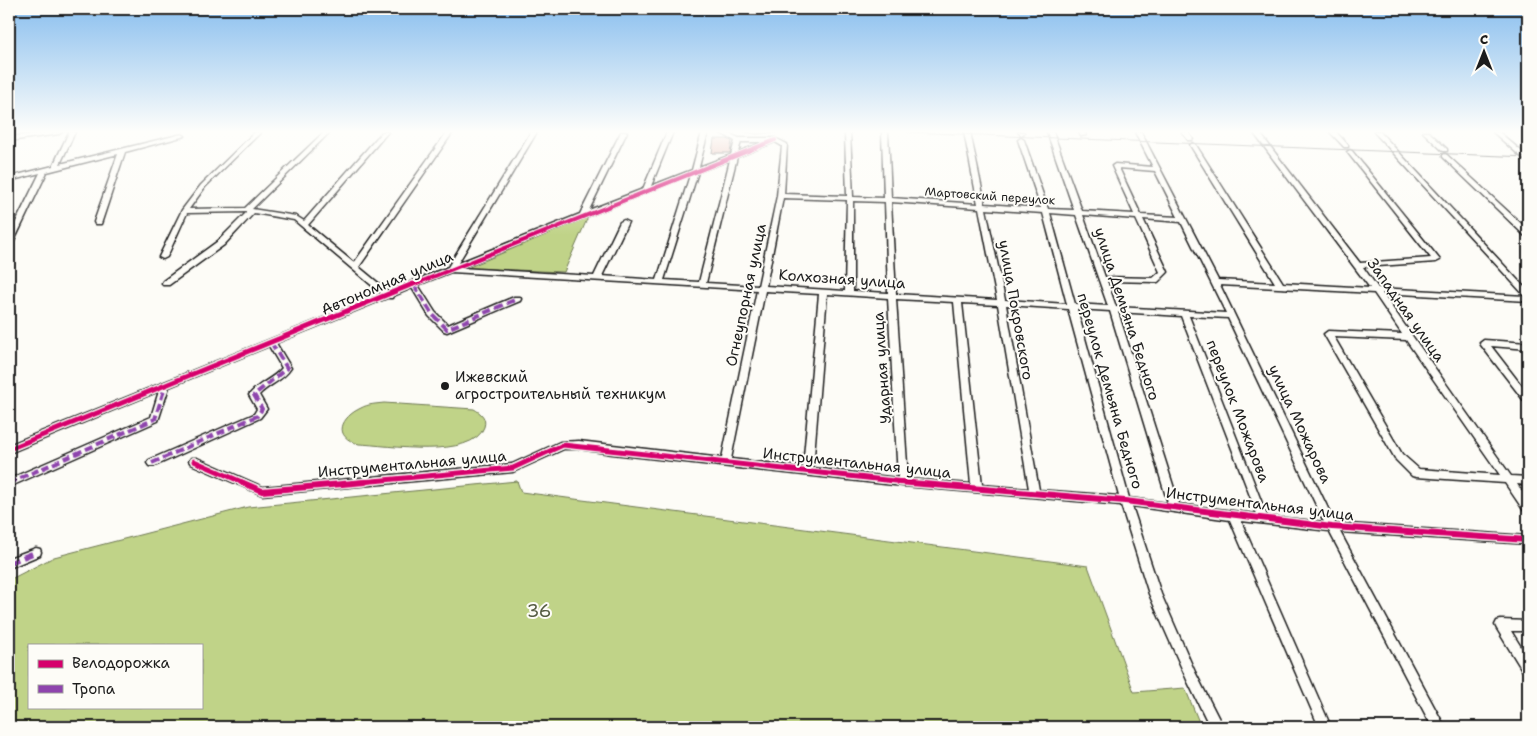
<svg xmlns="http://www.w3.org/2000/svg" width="1537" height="736" viewBox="0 0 1537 736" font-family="'Shantell Sans',sans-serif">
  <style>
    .green { fill: #c0d388; stroke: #6e7852; fill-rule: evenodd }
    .building { fill: #e0a69c; stroke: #1c1c1c }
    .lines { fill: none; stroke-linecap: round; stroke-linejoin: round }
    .minor-casing { stroke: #1c1c1c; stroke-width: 3 }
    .minor { fill: #fdfcf7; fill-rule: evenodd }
    .tram { stroke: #1c1c1c; stroke-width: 1 }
    .quiet-far1 { stroke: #8e44ad; stroke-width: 4; stroke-dasharray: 8 4; stroke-linecap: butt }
    .quiet { stroke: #8e44ad; stroke-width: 5; stroke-dasharray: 10 5; stroke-linecap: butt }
    .cycleway-far2-casing { stroke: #fdfcf7; stroke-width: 6 }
    .cycleway-far1-casing { stroke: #fdfcf7; stroke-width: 8 }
    .cycleway-casing { stroke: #fdfcf7; stroke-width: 9 }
    .cycleway-far2 { stroke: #d6006c; stroke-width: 4 }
    .cycleway-far1 { stroke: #d6006c; stroke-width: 5 }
    .cycleway { stroke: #d6006c; stroke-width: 6 }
    .poi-dot { fill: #1c1c1c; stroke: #fdfcf7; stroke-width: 2 }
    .labels { text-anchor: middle; stroke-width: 4; stroke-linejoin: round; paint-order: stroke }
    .far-street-label { font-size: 12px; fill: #1c1c1c; stroke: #fdfcf7 }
    .street-label { font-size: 15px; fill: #1c1c1c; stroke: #fdfcf7 }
    .poi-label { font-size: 15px; fill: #1c1c1c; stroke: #fdfcf7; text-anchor: start }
    .near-park-label { font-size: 18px; fill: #555c42; stroke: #fdfcf7 }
  </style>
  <rect width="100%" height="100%" fill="#fdfcf7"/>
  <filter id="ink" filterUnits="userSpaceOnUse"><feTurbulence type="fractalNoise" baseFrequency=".02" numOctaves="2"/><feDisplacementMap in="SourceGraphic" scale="10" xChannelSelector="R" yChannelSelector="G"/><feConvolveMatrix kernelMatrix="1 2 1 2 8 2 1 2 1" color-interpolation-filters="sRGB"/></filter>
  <g filter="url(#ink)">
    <path class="green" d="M588,217l-24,55 -97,-4z
      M384,403l90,6c7,4 13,9 10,18 -11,33 -98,18 -125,17 -27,-7 -18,-27 2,-36 7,-4 15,-4 23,-5z
      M517,481l4,11 567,74 46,126 51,-4 16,39h-1192v-147l45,-23 194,-50zM29,645h172v62h-172z"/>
    <path class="building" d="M714,139h13l5,2 -2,12h-18z"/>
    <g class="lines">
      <defs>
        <path id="minor" d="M48,132h14l-3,2 -50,7v-4z
          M69,132h6l-15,32 122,-30 3,2 -60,16 -24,72h-6l-1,-2 24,-68 -71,18 -34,71 -4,2v-9l31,-63 -31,8v-4l44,-11z
          M255,132h6l-56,55 -16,22 56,-1 79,-76h6l-78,77 44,7 8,5 78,-89h6l-80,93 46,38 93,-131h6l-94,135 29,24 60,-24 83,-135h6l-79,131 122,-49 41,-82h6l-38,78 54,-21 24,-57h6l-22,54 41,-16 10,-38h6l-9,35 32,-12 4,-14 -16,-9h7l13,6h36l12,6 -3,50 63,2 -2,-63 5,-1 3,65 31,1 -2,-66h6l3,66 87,6 -14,-72h6l15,72 56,4 -23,-68 3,-2 3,2 24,69 26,1 -27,-78h6l29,79 52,3 -22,-48 3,-2 38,3 -18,-35h6l77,148 57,3 -85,-138 3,-2 3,2 87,138 87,5 -117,-156h6l101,131 71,-5 -83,-105 -1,-1 3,-2 2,1 88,109 -4,2 -73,5 15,21 147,8 -151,-164h6l148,159v10l-146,-8 129,183 17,1v8l-11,-1 11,16v12l-4,-1 -19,-28 -89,-6 -4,-1 -16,-16 -72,-126 4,-3 74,3 -28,-41 -154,-8 115,238 193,13v8l-188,-12 105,195h-13l-103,-196 -88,-10 90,206h-12l-89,-207 -98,-14 29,88 34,78 28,55h-13l-23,-47 -38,-86 -28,-89 -218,-19 -291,-32 -33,-5h-15l-51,23 -251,23 -71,-31 -2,-3 2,-3h6l66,29 249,-23 48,-22 19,-1 143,17 35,-168 -306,-18 -33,13 17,27 13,13 66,-28h6l1,2 -1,2 -73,31 -3,-1 -15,-15 -17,-28 -19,8 -1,2h-5l-111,45 15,25c-8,13 -22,16 -32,27l8,14 -7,9 -105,48h-6l-2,-3 2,-3 105,-46 3,-5 -8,-14c9,-12 24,-16 33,-27l-13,-22 -100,41 -11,34 -149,66v-8l142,-62 8,-26 -150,62v-8l373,-151 -88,-74 -40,-7 -30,32 -55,40h-6l-1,-2 1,-2 55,-40 29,-29 -60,1 -20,44 -4,2 -4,-2 23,-47 19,-25zM741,142h24l-27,10zM775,142l7,4 -5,50 -19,90 -52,-3 31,-126zM730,160l-31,122 -35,-2 34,-108zM1119,168l36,3 23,46 -37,-2zM690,175l-33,105 -55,-4 26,-54 -4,-2 -4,2 -26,54 -134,-8zM783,198l64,2 -2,91 -79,-5zM853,201l32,1 3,91 -35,-2zM891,202l88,6 18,92 -101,-6zM986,209l57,4 24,91 -62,-4zM1050,213l26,2 32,91 -33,-2zM1083,215l53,4 24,53 -7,6 -48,-1zM1143,219l38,3 45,91 -110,-6 -9,-26 48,1h3l10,-10zM765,291l54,3 -16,173 -72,-8zM827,294l61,4 10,180 -85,-10zM896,299l58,3 17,182 -63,-5zM962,303l36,2 31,184 -47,-4zM1006,305l62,4 51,187 -80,-6zM1077,309l33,2 58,192 -39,-5zM1118,312l63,4 76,198 -78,-10zM1189,316l39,2 96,204 -57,-6zM1334,337l72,3 94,135 -81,-6 -17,-15z
          M1018,132h6v1l-3,2z
          M1079,132h6l1,3 -5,1z
          M1182,132h6l5,7 -1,1h-4z
          M1330,132h6l12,13v2h-4z
          M1423,132h6l18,17v2h-4z
          M1493,132h6l29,25v5l-2,-1z
          M1445,154l2,1 81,75v6h-3l-82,-79v-2z
          M1484,340l44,3v6l-37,-3 37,48v9l-3,-1 -44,-57 -1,-2z
          M36,548l4,1 1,3 -1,3 -31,13v-10z
          M1501,620l27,1v10h-17l17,27v17l-4,-2 -27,-44 -2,-4 2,-4z"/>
      </defs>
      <use href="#minor" class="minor-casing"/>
      <use href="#minor" class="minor"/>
      <path class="tram" d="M745,132l12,2 20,-2
        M908,132l620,25"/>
      <path class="quiet-far1" d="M414,285l18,29 15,15 70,-30
        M152,463l105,-47 5,-7 -8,-14 33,-27 -15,-24
        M9,483l146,-64 10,-32"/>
      <path class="quiet" d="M9,483l3,-1
        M9,563l27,-11"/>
      <defs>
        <path id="cycleway-far2" d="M410,286l365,-146"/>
        <path id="cycleway-far1" d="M9,449l404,-165
          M194,461l50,22
          M351,483l162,-15 50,-23 350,38"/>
        <path id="cycleway" d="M241,482l21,9 103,-9
          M899,482l226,19 207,26 196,13"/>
      </defs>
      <use href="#cycleway-far2" class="cycleway-far2-casing"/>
      <use href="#cycleway-far1" class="cycleway-far1-casing"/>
      <use href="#cycleway" class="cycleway-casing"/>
      <use href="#cycleway-far2" class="cycleway-far2"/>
      <use href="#cycleway-far1" class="cycleway-far1"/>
      <use href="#cycleway" class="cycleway"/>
    </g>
  </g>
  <linearGradient id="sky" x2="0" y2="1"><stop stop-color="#88beee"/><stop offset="0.56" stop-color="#fefefb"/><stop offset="1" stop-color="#fefefb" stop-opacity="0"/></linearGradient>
  <rect width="1537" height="235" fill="url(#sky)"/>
  <circle class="poi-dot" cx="445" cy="386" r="5"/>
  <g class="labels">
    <g class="far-street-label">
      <text transform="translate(990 196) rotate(4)" y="4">Мартовский переулок</text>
    </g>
    <g class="street-label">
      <text transform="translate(842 279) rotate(4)" y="5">Колхозная улица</text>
      <text transform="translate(387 283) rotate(-23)" y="5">Автономная улица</text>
      <text transform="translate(746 295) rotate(-78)" y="5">Огнеупорная улица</text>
      <text transform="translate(1016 310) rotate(80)" y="5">улица Покровского</text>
      <text transform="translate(1406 310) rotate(55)" y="5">Западная улица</text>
      <text transform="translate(1127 314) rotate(72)" y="5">улица Демьяна Бедного</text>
      <text transform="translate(882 368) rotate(-94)" y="5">Ударная улица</text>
      <text transform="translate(1110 391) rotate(74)" y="5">переулок Демьяна Бедного</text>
      <text transform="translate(1238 411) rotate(69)" y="5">переулок Можарова</text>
      <text transform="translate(1300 424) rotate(65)" y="5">улица Можарова</text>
      <text transform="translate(857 463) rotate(6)" y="5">Инструментальная улица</text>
      <text transform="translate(412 464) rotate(-5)" y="5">Инструментальная улица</text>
      <text transform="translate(1260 504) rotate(7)" y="5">Инструментальная улица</text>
    </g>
    <g class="poi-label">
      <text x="455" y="382">Ижевский<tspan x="455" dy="17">агростроительный техникум</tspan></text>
    </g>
    <g class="near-park-label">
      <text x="539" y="617">36</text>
    </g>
  </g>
  <rect width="1537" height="736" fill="none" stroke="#fdfcf7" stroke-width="30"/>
  <rect x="15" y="15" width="1507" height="706" fill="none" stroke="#1c1c1c" stroke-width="2" filter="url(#ink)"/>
  <rect x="28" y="644" width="175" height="65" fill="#fdfcf7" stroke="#a3a29f"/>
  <rect x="38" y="660" width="25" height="8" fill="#d6006c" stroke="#a3a29f"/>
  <text x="72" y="668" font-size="15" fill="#1c1c1c">Велодорожка</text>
  <rect x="38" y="685" width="25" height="8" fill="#8e44ad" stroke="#a3a29f"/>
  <text x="72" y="694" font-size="15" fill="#1c1c1c">Тропа</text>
  <g transform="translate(1484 52)" stroke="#fdfcf7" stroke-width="4" paint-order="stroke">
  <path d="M0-4L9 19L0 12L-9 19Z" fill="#1c1c1c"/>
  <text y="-8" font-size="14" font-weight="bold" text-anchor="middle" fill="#1c1c1c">С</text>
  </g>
</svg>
